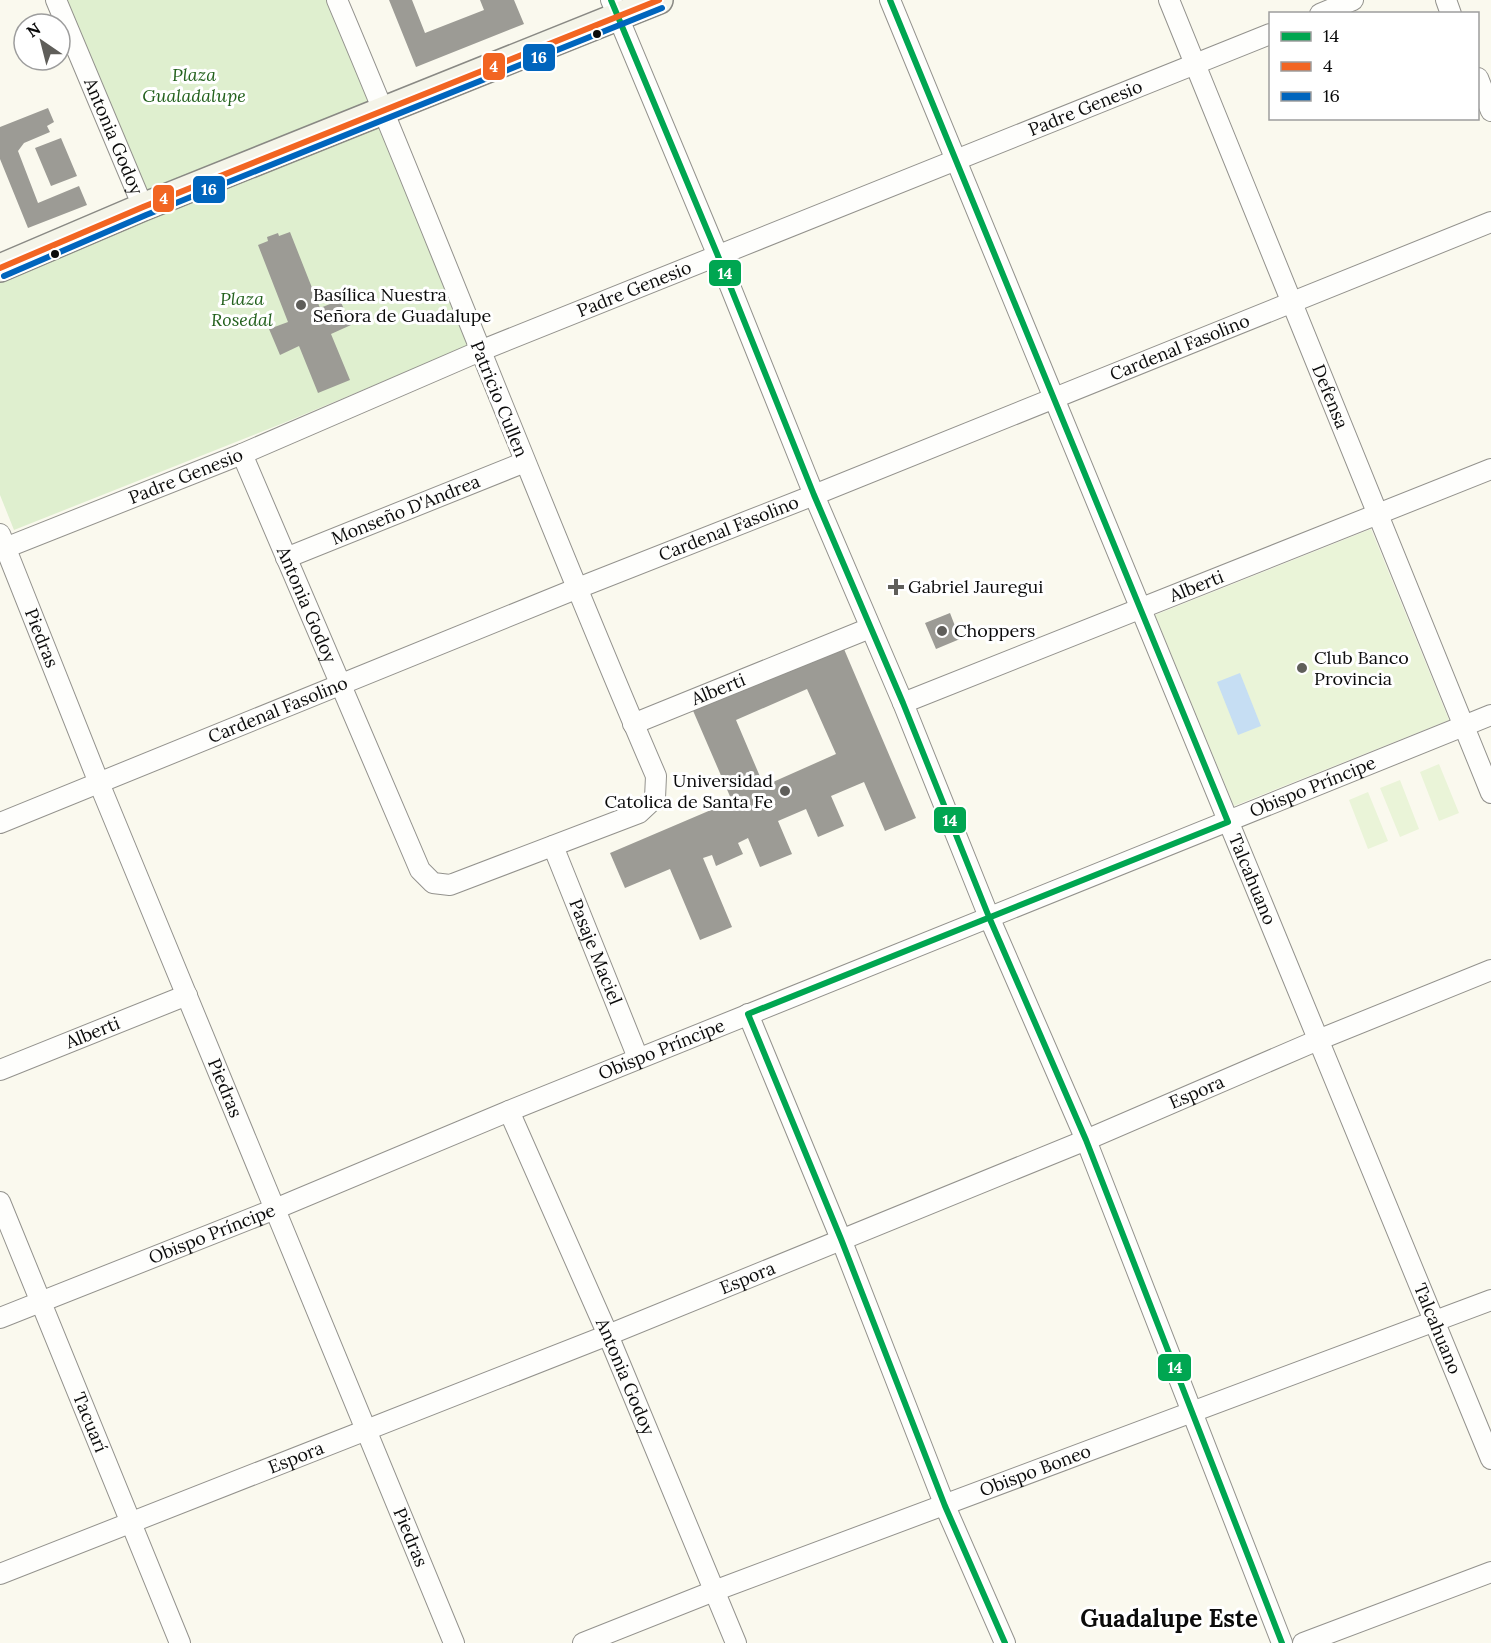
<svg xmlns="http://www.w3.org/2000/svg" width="1491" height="1643" viewBox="0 0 1491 1643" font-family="Lora,serif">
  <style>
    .green { fill: #dfefcf }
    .pitch { fill: #eaf4d8 }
    .water { fill: #c6def3 }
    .building { fill: #9c9b95; fill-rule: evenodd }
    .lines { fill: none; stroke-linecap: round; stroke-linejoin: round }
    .street-casing { stroke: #93928d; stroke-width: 22 }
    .secondary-casing { stroke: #898984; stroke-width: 30 }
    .street { stroke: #fefefc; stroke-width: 20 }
    .secondary { stroke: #f4f4e8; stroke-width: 27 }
    .bus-1-casing { stroke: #fff; stroke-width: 10 }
    .bus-2-casing { stroke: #fff; stroke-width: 10 }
    .bus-3-casing { stroke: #fff; stroke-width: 10 }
    .bus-1 { stroke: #00a651; stroke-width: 6 }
    .bus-2 { stroke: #f26522; stroke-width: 6 }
    .bus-3 { stroke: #0065bd; stroke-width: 6 }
    .bus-dot { fill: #0b0b0b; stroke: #fff; stroke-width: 2 }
    .poi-dot { fill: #5f5e5a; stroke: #fff; stroke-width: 2 }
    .labels { text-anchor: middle; stroke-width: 6; stroke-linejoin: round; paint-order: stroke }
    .park-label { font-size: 18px; font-style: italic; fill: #23611d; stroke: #fff }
    .street-label { font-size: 18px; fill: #0b0b0b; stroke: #fff }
    .poi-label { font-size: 18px; fill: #0b0b0b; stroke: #fff; text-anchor: start }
    .district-label { font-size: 24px; font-weight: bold; fill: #0b0b0b; stroke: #fff }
    .line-badge { stroke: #fff; stroke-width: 2 }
    .badge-label { font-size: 16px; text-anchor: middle; font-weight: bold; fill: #fff }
  </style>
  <rect width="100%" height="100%" fill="#faf9ee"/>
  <path class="green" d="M66,0h260l46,106 -224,90z
    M378,123l90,223 -182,76 -272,108 -14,-35v-217z"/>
  <path class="pitch" d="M1371,529l78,191 -215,86 -79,-191z
    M1439,764l20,49 -20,8 -19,-49z
    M1400,780l19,49 -19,8 -20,-49z
    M1368,792l20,49 -20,8 -19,-49z"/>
  <path class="water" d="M1240,673l21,53 -23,9 -21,-53z"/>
  <path class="building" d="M389,0h23l13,33 59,-23 -4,-10h34l10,24 -108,43z
    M48,108l6,14 -7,4 3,6 -26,11 -6,8 20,52 41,-17 8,19 -59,23 -28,-69v-32z
    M61,138l16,38 -26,10 -16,-38z
    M290,232l30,76 20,-8 11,25 -20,9 19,46 -32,13 -19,-47 -19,9 -11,-26 19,-7 -30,-77 10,-4 -1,-4 11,-4 1,3z
    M950,613l10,26 -24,10 -11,-26z
    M841,642l75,176 -31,13 -21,-49 -33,14 13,30 -26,11 -12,-28 -28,12 14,33 -32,13 -12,-29 -10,5 5,11 -27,12 -4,-11 -9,3 29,69 -32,13 -30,-71 -45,19 -15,-35 122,-52 -41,-95zM807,689l29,65 -72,32 -28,-66z"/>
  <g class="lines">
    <defs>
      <g id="street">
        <path id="s1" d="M56,0l87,207"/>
        <path d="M611,0l107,256 96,239 89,208 86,214 97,223 196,503"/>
        <path id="s2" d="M890,0l601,1459"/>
        <path id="s3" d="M1169,0l322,793"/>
        <path d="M1446,0l5,14"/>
        <path d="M1320,14l33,-14"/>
        <path d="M1478,78l13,33"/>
        <path id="s4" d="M242,454l178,416 13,13 17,2 189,-72 16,-15 1,-22c-111,-257 -210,-519 -319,-776"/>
        <path id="s5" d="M0,534l99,249 355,860"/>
        <path id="s6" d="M0,550l242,-96 238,-103 790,-317"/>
        <path id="s7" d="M286,558l239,-96"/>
        <path id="s8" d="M903,703l588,-234"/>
        <path id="s9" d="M633,724l237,-96"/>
        <path id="s10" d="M0,823l578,-235 236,-93 677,-273"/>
        <path id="s11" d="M553,846l85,212"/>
        <path d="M748,1014l93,225 104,267 60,137"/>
        <path id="s12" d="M0,1070l187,-75"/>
        <path id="s13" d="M509,1111l99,224 128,308"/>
        <path id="s14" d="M0,1202l180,441"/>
        <path id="s15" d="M0,1318l275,-109 234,-98 982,-396"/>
        <path id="s16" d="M0,1574l608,-239 478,-195 232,-100 173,-70"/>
        <path id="s17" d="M583,1643l131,-52 777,-291"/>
        <path d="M1303,1643l188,-71"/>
      </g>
      <path id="secondary" d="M0,268l143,-61 516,-207"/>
    </defs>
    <use href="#street" class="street-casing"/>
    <use href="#secondary" class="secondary-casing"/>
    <use href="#street" class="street"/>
    <use href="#secondary" class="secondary"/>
    <defs>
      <path id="bus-1" d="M611,0l107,256 96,239 89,208 86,214 97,223 196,503
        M890,0l338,822 -480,192 93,225 104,267 60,137"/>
      <path id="bus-2" d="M0,268l143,-61 516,-207"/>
      <path id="bus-3" d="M4,276l142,-61 516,-207"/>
    </defs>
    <use href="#bus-1" class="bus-1-casing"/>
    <use href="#bus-2" class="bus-2-casing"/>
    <use href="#bus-3" class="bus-3-casing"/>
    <use href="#bus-1" class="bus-1"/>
    <use href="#bus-2" class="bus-2"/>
    <use href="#bus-3" class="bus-3"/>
  </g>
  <g class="bus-dot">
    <circle cx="597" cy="34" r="5"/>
    <circle cx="55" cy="254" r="5"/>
  </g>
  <g class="poi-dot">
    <circle cx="301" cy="305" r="6"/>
    <path d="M893 578h6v6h6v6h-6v6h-6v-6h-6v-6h6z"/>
    <circle cx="942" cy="631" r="6"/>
    <circle cx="1302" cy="668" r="6"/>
    <circle cx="785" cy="791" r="6"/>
  </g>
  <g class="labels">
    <g class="park-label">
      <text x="194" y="81">Plaza<tspan x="194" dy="21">Gualadalupe</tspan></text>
      <text x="242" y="305">Plaza<tspan x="242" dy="21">Rosedal</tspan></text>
    </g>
    <g class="street-label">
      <text dy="6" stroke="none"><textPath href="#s6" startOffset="1172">Padre Genesio</textPath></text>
      <text dy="6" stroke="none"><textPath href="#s1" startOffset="148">Antonia Godoy</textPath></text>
      <text dy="6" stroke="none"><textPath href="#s6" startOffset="686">Padre Genesio</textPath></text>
      <text dy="6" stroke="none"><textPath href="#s10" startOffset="1272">Cardenal Fasolino</textPath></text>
      <text dy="6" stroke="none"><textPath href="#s3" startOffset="428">Defensa</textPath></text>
      <text transform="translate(499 399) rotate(68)" y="6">Patricio Cullen</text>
      <text dy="6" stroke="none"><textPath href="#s6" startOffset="200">Padre Genesio</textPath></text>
      <text dy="6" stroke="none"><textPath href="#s7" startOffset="129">Monseño D'Andrea</textPath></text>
      <text dy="6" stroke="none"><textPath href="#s10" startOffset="786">Cardenal Fasolino</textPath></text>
      <text dy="6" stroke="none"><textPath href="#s8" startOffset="316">Alberti</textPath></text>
      <text dy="6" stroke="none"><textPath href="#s4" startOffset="164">Antonia Godoy</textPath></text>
      <text dy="6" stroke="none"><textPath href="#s5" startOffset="112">Piedras</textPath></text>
      <text dy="6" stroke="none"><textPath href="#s9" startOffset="92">Alberti</textPath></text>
      <text dy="6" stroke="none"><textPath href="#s10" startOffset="300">Cardenal Fasolino</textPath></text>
      <text dy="6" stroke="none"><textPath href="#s15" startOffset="1416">Obispo Príncipe</textPath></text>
      <text dy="6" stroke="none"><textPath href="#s2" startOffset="951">Talcahuano</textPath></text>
      <text dy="6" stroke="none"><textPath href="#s11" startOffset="114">Pasaje Maciel</textPath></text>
      <text dy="6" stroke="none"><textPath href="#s12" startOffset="100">Alberti</textPath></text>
      <text dy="6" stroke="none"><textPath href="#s15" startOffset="714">Obispo Príncipe</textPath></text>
      <text dy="6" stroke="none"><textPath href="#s5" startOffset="598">Piedras</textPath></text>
      <text dy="6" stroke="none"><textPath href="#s16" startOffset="1290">Espora</textPath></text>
      <text dy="6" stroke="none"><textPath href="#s15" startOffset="228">Obispo Príncipe</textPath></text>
      <text dy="6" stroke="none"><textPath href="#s16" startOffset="804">Espora</textPath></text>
      <text dy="6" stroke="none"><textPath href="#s2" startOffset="1437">Talcahuano</textPath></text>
      <text dy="6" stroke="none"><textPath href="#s13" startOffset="290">Antonia Godoy</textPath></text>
      <text dy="6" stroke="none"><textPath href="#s14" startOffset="238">Tacuarí</textPath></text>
      <text dy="6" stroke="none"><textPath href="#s16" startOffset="318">Espora</textPath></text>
      <text dy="6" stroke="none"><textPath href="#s17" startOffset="484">Obispo Boneo</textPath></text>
      <text dy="6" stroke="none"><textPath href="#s5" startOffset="1084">Piedras</textPath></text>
    </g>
    <g class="poi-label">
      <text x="313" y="301">Basílica Nuestra<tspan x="313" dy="21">Señora de Guadalupe</tspan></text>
      <text x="908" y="593">Gabriel Jauregui</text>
      <text x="954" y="637">Choppers</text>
      <text x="1314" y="664">Club Banco<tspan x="1314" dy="21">Provincia</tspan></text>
      <text x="773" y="787" text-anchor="end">Universidad<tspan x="773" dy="21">Catolica de Santa Fe</tspan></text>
    </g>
    <g class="district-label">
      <text x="1169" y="1627">Guadalupe Este</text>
    </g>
  </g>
  <g class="line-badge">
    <rect x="522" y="43" width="34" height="29" rx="6" fill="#0065bd"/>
    <rect x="482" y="52" width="24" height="29" rx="6" fill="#f26522"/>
    <rect x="192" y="175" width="34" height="29" rx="6" fill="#0065bd"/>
    <rect x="152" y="184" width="23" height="29" rx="6" fill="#f26522"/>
    <rect x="708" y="259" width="34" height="28" rx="6" fill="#00a651"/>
    <rect x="933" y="806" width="34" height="28" rx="6" fill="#00a651"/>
    <rect x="1157" y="1353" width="35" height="29" rx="6" fill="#00a651"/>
  </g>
  <g class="badge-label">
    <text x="539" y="63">16</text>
    <text x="494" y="72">4</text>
    <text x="209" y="195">16</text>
    <text x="164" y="204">4</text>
    <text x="725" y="279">14</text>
    <text x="950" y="826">14</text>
    <text x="1175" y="1373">14</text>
  </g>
  <rect x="1269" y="12" width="210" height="108" fill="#ffffff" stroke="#9d9d9d" stroke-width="1.5"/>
  <rect x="1281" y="32" width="30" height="9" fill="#00a651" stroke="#9d9d9d" stroke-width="1.5"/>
  <text x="1323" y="42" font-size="18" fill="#0b0b0b">14</text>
  <rect x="1281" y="62" width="30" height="9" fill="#f26522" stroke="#9d9d9d" stroke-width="1.5"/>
  <text x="1323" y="72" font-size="18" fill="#0b0b0b">4</text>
  <rect x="1281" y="92" width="30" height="9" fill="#0065bd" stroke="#9d9d9d" stroke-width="1.5"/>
  <text x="1323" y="102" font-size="18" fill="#0b0b0b">16</text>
  <g transform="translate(42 42) rotate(325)"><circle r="28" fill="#ffffff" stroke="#9d9d9d" stroke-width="1.5"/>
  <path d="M0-4.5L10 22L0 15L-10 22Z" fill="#5f5e5a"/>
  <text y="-9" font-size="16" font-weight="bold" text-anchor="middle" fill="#0b0b0b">N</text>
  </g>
</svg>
